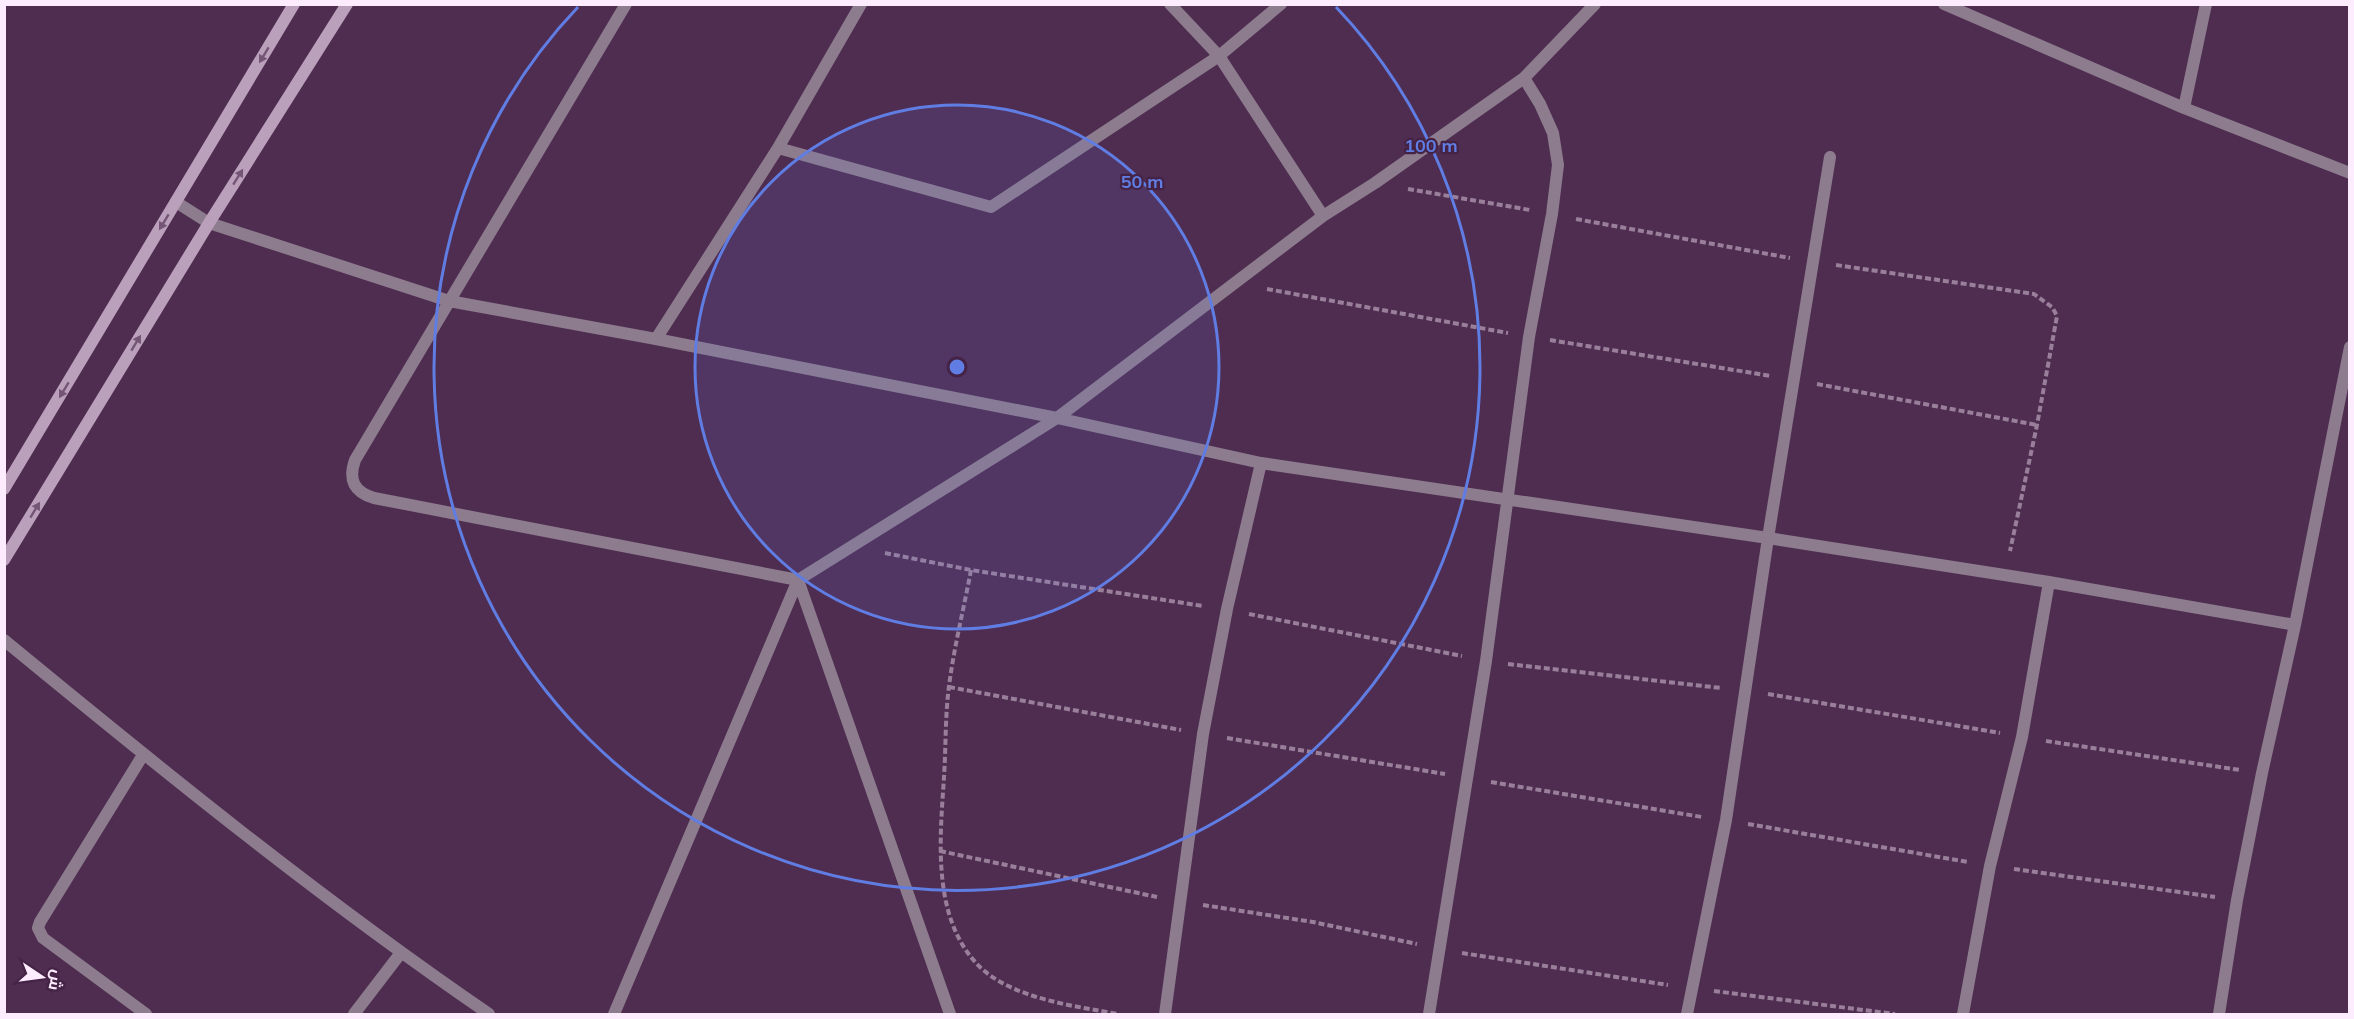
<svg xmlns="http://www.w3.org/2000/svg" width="2354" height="1019" viewBox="0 0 2354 1019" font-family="Mulish,Cairo,sans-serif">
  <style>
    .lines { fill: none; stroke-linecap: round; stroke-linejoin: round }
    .path { stroke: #9a7f9b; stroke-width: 4; stroke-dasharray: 6 3; stroke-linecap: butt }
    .street { stroke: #8d7c8e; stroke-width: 12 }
    .secondary { stroke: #bba0bc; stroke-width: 12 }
    .oneway { fill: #745575 }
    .ring { fill: none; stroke: #607de3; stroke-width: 3 }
    .centre { fill: #607de3; stroke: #442346; stroke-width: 3 }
    .ring-label { font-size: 18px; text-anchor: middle; font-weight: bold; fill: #607de3; stroke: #442346; stroke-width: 4.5; stroke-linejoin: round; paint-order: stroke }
  </style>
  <rect width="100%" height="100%" fill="#4f2d51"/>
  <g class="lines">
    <path class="path" d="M1408,189l122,21
      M1576,219l214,39
      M1836,265l198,29 18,13 5,9 -20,109 -27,126
      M1267,289l241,44
      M1550,340l221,36
      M1817,384l220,41
      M885,553l86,17 232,36
      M971,570c-7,38 -17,77 -22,116 -4,30 -3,61 -5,91 -4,63 -13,143 37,191 34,31 93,38 137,46
      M1249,614l213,42
      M1508,664l213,24
      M949,687l232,43
      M1768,694l232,39
      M1227,738l218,36
      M2046,741l194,29
      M1491,782l211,35
      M1748,824l220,38
      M940,851l217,46
      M2014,869l201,28
      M1203,905l110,17 104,22
      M1462,953l206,32
      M1714,991l181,23"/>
    <path class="street" d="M626,4l-271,456c-7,20 -1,32 19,38l424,82 152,434
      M1170,4l49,52 104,160
      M1944,4l240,104 166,65
      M2184,108l22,-104
      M778,148l213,59 228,-151 62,-52
      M176,202l33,21 240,78 207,38 401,79 204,45 507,75 281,44 246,43
      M656,339l122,-191 83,-144
      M4,640c158,130 317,259 485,374
      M143,755l-103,167 -2,6 5,10 103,76
      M354,1014l46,-60
      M614,1014l184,-434 259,-162 266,-202 52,-33 149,-105 71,-74
      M1165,1014l38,-280 24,-125 34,-146
      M1429,1014l57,-353 43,-324 23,-123 6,-49 -5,-32 -13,-29 -16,-26
      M1687,1014l39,-194 42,-282 62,-381
      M1963,1014l27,-148 32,-129 27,-155
      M2219,1014l18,-114 25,-127 33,-148 55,-278"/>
    <path class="secondary" d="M4,489l290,-485
      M4,560l205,-337 138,-219"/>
  </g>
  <defs><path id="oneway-solid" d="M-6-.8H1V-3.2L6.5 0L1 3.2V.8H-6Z" transform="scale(1.5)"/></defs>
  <g class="oneway">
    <use href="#oneway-solid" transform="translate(264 55) rotate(121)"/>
    <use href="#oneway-solid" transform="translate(238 177) rotate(-58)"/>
    <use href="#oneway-solid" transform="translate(164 222) rotate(121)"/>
    <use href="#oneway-solid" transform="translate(136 343) rotate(-59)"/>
    <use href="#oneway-solid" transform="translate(64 390) rotate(121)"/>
    <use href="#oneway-solid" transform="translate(35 510) rotate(-59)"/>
  </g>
  <circle cx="957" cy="367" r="262" fill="#607de3" fill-opacity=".12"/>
  <g class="ring">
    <circle cx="957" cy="367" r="262"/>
    <path d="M1336 7A523 523 0 1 1 578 7"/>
  </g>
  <circle cx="957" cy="367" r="9" class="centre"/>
  <g class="ring-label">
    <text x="1431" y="152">100 m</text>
    <text x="1142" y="188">50 m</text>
  </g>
  <rect width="2354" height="1019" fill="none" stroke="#fdecfe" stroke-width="12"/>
  <g transform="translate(42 977) rotate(103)" stroke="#442346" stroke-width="4.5" paint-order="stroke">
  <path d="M0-4.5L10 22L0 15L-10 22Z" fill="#fdecfe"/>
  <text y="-9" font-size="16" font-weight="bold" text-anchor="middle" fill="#fdecfe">ش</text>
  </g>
</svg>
